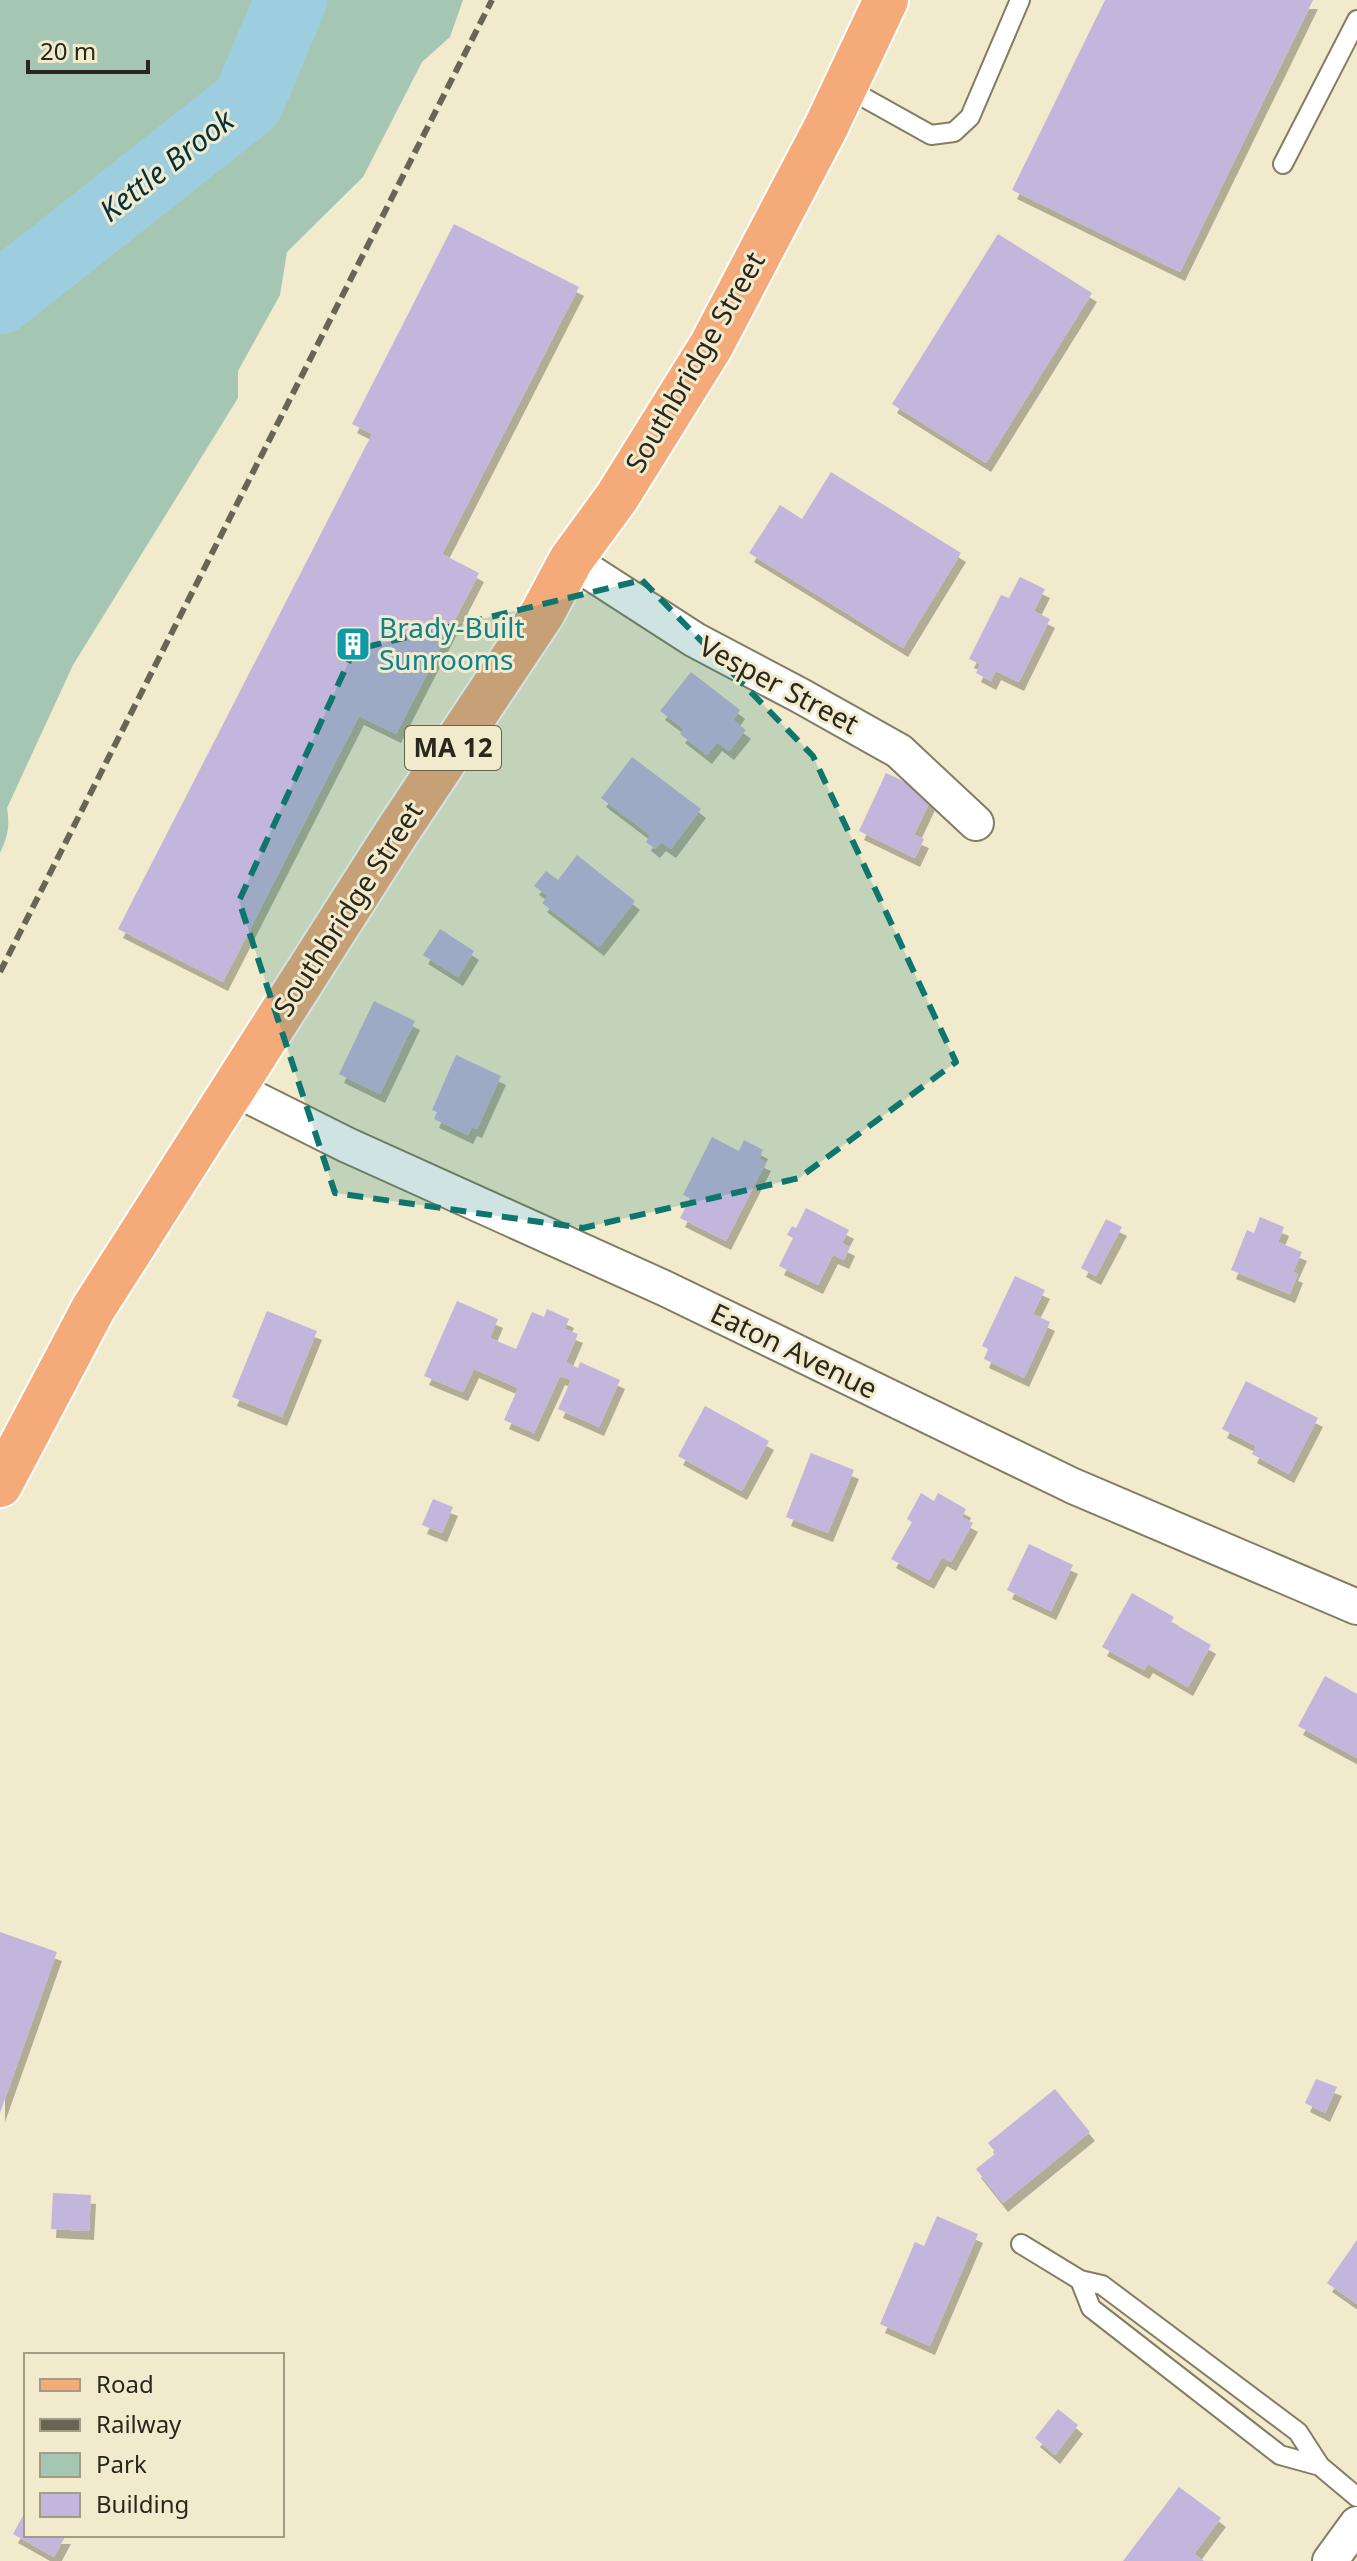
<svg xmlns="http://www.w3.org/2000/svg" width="1357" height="2561" viewBox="0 0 1357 2561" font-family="'Noto Sans',sans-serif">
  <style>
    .green { fill: #a6c6b4 }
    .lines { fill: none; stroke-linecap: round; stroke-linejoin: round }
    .river { stroke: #9ccedf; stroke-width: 72 }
    .building { fill: #c2b6dd; filter: url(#shadow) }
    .lane-casing { stroke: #837d62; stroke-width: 22 }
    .street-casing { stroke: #837d62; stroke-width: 38 }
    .primary-casing { stroke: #fff; stroke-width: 48 }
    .lane { stroke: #fff; stroke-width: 18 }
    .street { stroke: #fff; stroke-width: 34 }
    .primary { stroke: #f4aa79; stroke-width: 44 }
    .rail { stroke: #686553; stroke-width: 6; stroke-dasharray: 12 6; stroke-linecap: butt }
    .marked { fill: #0f766e; fill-opacity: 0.2; stroke: #0f766e; stroke-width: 6; stroke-dasharray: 16 10; stroke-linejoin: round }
    .labels { text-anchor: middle; stroke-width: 6; stroke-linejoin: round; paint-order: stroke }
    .shield { fill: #f1eacc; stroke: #656250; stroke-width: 2 }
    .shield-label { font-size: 26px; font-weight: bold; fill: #29271b }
    .street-label { font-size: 28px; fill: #29271b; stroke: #f1eacc }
    .culture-label { font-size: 28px; fill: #0d838f; stroke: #f1eacc; text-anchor: start }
    .water-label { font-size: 30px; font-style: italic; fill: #01313d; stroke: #f1eacc }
  </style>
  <defs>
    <filter id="shadow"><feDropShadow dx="5" dy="9" stdDeviation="0" flood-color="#0004"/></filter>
  </defs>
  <rect width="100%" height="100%" fill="#f1eacc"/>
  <path class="green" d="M0,0h463l-13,37 -28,25 -59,115 -76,75 -7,43 -42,76v27l-165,267 -66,143c3,17 1,29 -7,45z"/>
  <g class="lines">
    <path class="river" d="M0,298l248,-196 43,-102"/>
  </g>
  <path class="building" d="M1105,0h208l-133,272 -168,-82z
    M454,224l125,63 -137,267 37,19 -83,161 -37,-18 -136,266 -105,-53 254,-495 -20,-10z
    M998,234l94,59 -106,170 -94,-59z
    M831,472l130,81 -58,95 -154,-95 31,-48 22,14z
    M1020,577l25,12 -11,22 16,8 -31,63 -23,-11 -5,10 -15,-8 4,-9 -11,-5 32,-64 8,3z
    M691,672l49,38 -7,10 13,10 -17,21 -12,-9 -10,13 -27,-21 4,-5 -24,-18z
    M632,757l69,52 -30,40 -10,-7 -6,7 -9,-7 4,-7 -49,-37z
    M886,773l47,22 -19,40 10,4 -9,19 -56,-27z
    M577,855l58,46 -36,46 -57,-44 6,-7 -14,-10 12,-15 12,9z
    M440,929l34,22 -16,26 -35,-22z
    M374,1001l41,20 -35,73 -41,-20z
    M456,1055l45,21 -24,53 -5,-2 -4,8 -34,-16 3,-7 -5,-2z
    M712,1137l27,14 5,-11 19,10 -4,9 7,3 -40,79 -46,-23 10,-20 -7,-3z
    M806,1208l43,22 -7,13 8,4 -6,13 -11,-5 -15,30 -39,-19 14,-28 -6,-3 5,-9 4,2z
    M1260,1217l24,10 -6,15 24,10 -9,20 5,2 -8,20 -59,-24 16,-40 7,3z
    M1106,1219l16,8 -26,49 -15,-8z
    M1015,1276l30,14 -12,24 17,8 -26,56 -40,-19 4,-10 -6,-3z
    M457,1301l41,18 -8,19 26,11 16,-37 12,5 3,-8 22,10 -4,10 13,5 -12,28 12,6 2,-6 40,18 -21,47 -41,-18 13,-29 -11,-4 -26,57 -30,-13 14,-32 -44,-19 -11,23 -39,-16z
    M267,1311l50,20 -35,86 -50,-20z
    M1246,1381l72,37 -29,56 -37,-20 4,-8 -34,-17z
    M705,1406l64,35 -27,50 -64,-35z
    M811,1453l43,17 -26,63 -42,-16z
    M921,1493l13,8 4,-8 28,16 -4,8 11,6 -22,39 -9,-5 -13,23 -38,-21 21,-37 -5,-3z
    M433,1499l20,8 -11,26 -20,-8z
    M1029,1544l44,21 -22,46 -44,-21z
    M1132,1593l42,24 -3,5 40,23 -23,42 -40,-23 -4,6 -42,-23z
    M1325,1676l32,18v64l-59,-32z
    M0,1932l57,20 -57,161z
    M1316,2079l21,8 -12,26 -20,-10z
    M1055,2089l35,43 -87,71 -27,-34 20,-16 -8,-10z
    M53,2193l38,2 -2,36 -38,-2z
    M937,2216l41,18 -48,112 -50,-22 35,-82 9,4z
    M1357,2240v64l-30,-21z
    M1058,2409l20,16 -23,30 -20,-17z
    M1179,2487l42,31 -27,36 10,7h-81z
    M26,2510v25h40l-12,22 -41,-23z"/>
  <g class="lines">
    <defs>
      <path id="lane" d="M845,87l86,48 23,-3 16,-15 50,-117
        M1283,164l74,-144
        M1021,2244l59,36 22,5 196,147 22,34
        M1080,2280l11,28 189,147 40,11 37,31"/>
      <path id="street" d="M571,560l124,80 106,56 98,55 77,72
        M233,1088l114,57 317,143 409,198 284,121
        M1330,2561l27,-37"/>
      <path id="primary" d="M0,1485l93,-176 302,-474 147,-221 29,-54 46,-63 94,-151 115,-219 60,-127"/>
    </defs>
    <use href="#lane" class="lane-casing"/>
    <use href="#street" class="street-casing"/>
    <use href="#primary" class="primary-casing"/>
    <use href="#lane" class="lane"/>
    <use href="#street" class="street"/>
    <use href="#primary" class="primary"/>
    <path class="rail" d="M0,972l492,-972"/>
  </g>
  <path class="marked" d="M642,580l171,176 143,306 -157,116 -216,50 -248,-35 -96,-292 115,-251z"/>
  <defs>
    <symbol id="building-square" viewBox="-11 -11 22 22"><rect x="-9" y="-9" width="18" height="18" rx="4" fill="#0f9aa8" stroke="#f1eacc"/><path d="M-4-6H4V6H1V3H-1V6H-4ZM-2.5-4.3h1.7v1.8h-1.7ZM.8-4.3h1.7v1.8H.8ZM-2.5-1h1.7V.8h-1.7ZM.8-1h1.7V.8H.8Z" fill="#fff"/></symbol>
  </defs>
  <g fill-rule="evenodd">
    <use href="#building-square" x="333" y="624" width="40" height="40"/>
  </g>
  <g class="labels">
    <rect class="shield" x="405" y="726" width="96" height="44" rx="6"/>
    <g class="shield-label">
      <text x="453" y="757">MA 12</text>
    </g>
    <g class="street-label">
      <text transform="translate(695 362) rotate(-60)" y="10">Southbridge Street</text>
      <text transform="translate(779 685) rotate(28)" y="10">Vesper Street</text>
      <text transform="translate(348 909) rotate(-57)" y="10">Southbridge Street</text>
      <text transform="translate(794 1351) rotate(26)" y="10">Eaton Avenue</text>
    </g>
    <g class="culture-label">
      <text x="379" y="638">Brady-Built<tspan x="379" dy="32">Sunrooms</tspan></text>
    </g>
    <g class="water-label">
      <text transform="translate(167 166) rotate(-38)" y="10">Kettle Brook</text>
    </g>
  </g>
  <rect x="24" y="2353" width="260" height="184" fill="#f1eacc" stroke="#a19c85" stroke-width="2"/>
  <rect x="40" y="2379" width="40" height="12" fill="#f4aa79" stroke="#a19c85" stroke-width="2"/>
  <text x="96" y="2393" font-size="24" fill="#29271b">Road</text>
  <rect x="40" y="2419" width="40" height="12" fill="#686553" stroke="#a19c85" stroke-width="2"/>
  <text x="96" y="2433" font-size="24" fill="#29271b">Railway</text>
  <rect x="40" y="2453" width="40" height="24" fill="#a6c6b4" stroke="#a19c85" stroke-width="2"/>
  <text x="96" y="2473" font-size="24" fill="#29271b">Park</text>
  <rect x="40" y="2493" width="40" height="24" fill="#c2b6dd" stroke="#a19c85" stroke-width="2"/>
  <text x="96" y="2513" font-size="24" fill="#29271b">Building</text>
  <path d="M28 60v12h120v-12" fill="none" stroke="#29271b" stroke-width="4"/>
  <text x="40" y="60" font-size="24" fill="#29271b" stroke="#f1eacc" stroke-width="6" paint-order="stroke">20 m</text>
</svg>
